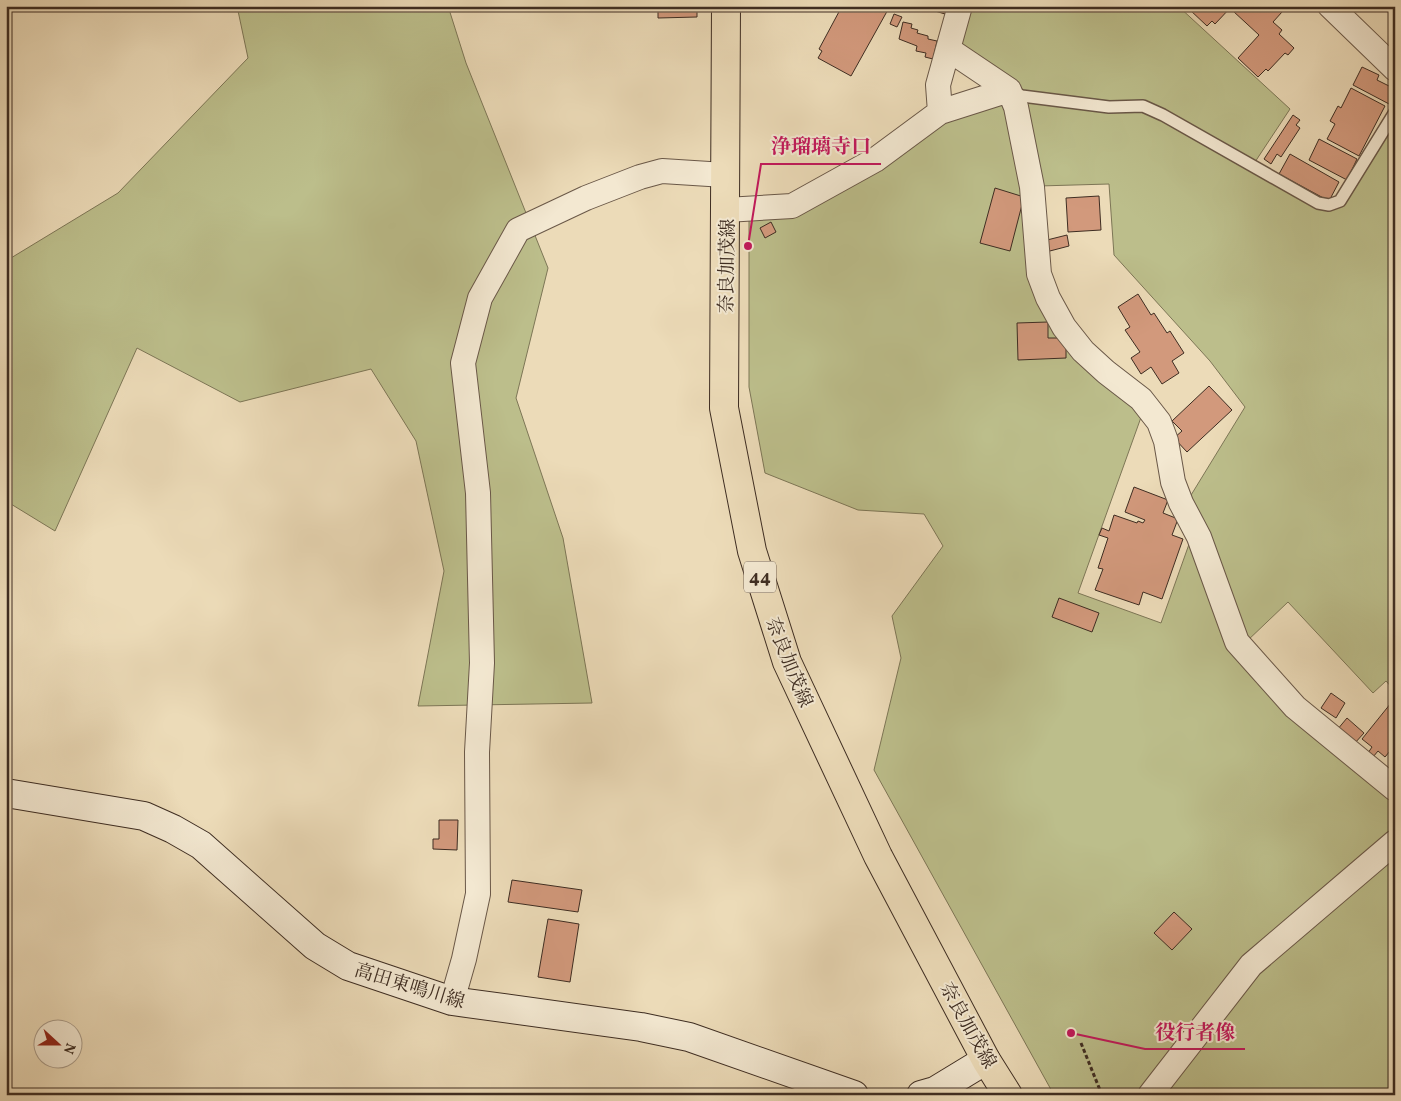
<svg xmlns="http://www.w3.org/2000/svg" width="1401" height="1101" viewBox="0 0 1401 1101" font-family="Vollkorn,'Noto Serif JP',serif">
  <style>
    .green { fill: #bcbe8b; stroke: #7d7656 }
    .building { fill: #d2997c; stroke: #3e2d22 }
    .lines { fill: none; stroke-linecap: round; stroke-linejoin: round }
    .service-casing { stroke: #6a5848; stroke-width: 14 }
    .minor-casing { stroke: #6a5848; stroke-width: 26 }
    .secondary-casing { stroke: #3e2d22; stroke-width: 30 }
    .primary-casing { stroke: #3e2d22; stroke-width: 30 }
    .path { stroke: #3e2d22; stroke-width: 3; stroke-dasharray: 4 2.5; stroke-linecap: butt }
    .service { stroke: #f3e8d1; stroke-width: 11 }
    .minor { stroke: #f3e8d1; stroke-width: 24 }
    .secondary { stroke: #f3e8d1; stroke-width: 28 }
    .primary { stroke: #ecdbb8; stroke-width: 28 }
    .labels { text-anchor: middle; stroke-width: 4; stroke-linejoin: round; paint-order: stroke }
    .shield { fill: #f3e8d1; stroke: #746556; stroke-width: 1 }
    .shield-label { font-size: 18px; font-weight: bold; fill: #3e2d22 }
    .street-label { font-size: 19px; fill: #3e2d22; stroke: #f3e8d1 }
    .leader { fill: none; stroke: #c2185b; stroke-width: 2 }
    .callout-dot { fill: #c2185b; stroke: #f3e8d1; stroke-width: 2 }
    .callout-label { font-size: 20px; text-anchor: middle; font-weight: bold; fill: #c2185b; stroke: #f3e8d1; stroke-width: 4; stroke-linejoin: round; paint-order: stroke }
  </style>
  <rect width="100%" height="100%" fill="#ecdbb8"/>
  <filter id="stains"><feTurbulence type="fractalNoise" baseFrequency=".004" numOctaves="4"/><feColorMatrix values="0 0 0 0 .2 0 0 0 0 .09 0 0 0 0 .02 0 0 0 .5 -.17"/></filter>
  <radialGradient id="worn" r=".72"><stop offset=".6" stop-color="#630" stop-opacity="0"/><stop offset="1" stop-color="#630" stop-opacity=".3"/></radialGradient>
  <path class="green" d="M237,6h211l18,57 82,205 -32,130 47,140 29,165 -174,3 26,-135 -28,-130 -45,-72 -131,33 -103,-54 -82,183 -49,-30v-240l112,-68 130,-135z
    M967,6h211l112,103 -35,53 -89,-52 -23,-9h-33l-86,-10 -54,-34 -12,-18z
    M1006,99l30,175 108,135 -66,184 83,30 32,-90 31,83 171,178v44l-146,125 -111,132h-84l-180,-325 27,-112 -9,-42 51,-70 -19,-32 -66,-4 -93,-37 -16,-86v-171l188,-93z
    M1026,100l83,12h32l20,8 155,88 14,3 14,-6 51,-82v568l-9,-10 -13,12 -85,-91 -42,40 -58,-142 57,-93 -35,-46 -96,-106 -5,-71 -70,2z
    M1395,851v244h-236l98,-124z"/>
  <path class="building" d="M658,6h39v11l-39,1z
    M848,6h42l-39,70 -33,-18 4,-7 -3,-2 22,-41 5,3z
    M937,6h11l-3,8 -10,-3z
    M1192,6h40l-17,18 -3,-3 -5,5 -18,-17z
    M1238,6h38l6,6 -9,10 9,8 -3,4 15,14 -6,7 -3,-2 -17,18 -2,-2 -8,8 -20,-19 21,-23 -26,-24z
    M894,14l8,3 -5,10 -7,-3z
    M903,22l9,2 -1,4 7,2 -1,3 11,3v3l9,2 -4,18 -8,-2 1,-4 -10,-2 1,-5 -18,-7z
    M1362,67l17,8 -2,5 18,9v8l-4,8 -38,-20z
    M1351,88l34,18 -26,50 -32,-17 8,-15 -5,-3 8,-15 3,2z
    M1293,115l7,5 -4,5 4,3 -19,29 -4,-3 -6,10 -7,-5z
    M1319,139l38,20 -10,21 -38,-20z
    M1290,154l49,28 -10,19 -50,-27z
    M995,188l29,9 -14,54 -30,-8z
    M1099,196l2,34 -33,2 -2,-34z
    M771,222l5,10 -11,6 -5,-10z
    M1067,235l2,11 -23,6 -3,-11z
    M1138,294l13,21 3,-2 13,20 3,-2 14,22 -12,8 7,12 -17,11 -11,-17 -10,7 -10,-16 9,-6 -15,-22 5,-3 -12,-20z
    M1048,322v16h18v20l-48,2 -1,-37z
    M1209,386l23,24 -45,42 -13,-14 8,-7 -10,-10z
    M1134,487l34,13 -5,13 15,6 -6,16 11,4 -21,60 -19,-7 -4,13 -44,-15 8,-21 -5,-1 10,-30 -9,-3 3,-7 7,3 5,-16 23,8 1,-2 5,2 2,-3 -20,-8z
    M1059,598l40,15 -7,19 -40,-15z
    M1331,693l14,10 -9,15 -15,-10z
    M1391,703l4,2v40l-10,12 -7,-6 -5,6 -5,-4 4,-6 -10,-8z
    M1347,718l17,15 -10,11 -17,-14z
    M439,820h19l-1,30 -24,-1v-10h6z
    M512,880l70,10 -4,22 -70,-10z
    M1174,912l18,17 -20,21 -18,-17z
    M548,919l31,5 -9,58 -32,-5z"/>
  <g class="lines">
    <defs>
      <path id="service" d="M1011,91l11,5 87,11 34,-1 20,9 155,88 11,2 11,-4 55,-89"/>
      <path id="minor" d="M960,6l-12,43 61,41 7,17 16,80 7,87 9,24 16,29 19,24 23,21 35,27 18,23 7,19 7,41 8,21 18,34 38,105 58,65 100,82
        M1330,6l65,63
        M940,112l-2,-27 10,-36
        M726,210l66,-4 83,-46 65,-48 69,-22
        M452,1001l12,-42 14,-65 -1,-142 5,-89 -4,-170 -15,-130 17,-65 38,-68 68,-32 54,-21 22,-6 63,4
        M1150,1095l101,-130 144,-123"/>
      <path id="secondary" d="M6,793l138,23 29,13 28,16 114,101 33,20 104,35 189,26 48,10 165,58
        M921,1095l14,-4 51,-31"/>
      <path id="primary" d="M726,6l-2,402 28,143 35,111 91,194 108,204 22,35"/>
    </defs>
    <use href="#service" class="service-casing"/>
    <use href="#minor" class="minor-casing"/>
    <use href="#secondary" class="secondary-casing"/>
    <use href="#primary" class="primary-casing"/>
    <path class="path" d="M1081,1043l21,52"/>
    <use href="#service" class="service"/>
    <use href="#minor" class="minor"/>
    <use href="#secondary" class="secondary"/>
    <use href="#primary" class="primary"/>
  </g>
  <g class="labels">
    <rect class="shield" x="744" y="561.5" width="32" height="31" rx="4"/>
    <g class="shield-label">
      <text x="760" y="583">44</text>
    </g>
    <g class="street-label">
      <text transform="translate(726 266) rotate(-89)" y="7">奈良加茂線</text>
      <text transform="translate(790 662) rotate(68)" y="7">奈良加茂線</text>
      <text transform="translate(410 985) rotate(17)" y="7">高田東鳴川線</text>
      <text transform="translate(969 1025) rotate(61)" y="7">奈良加茂線</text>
    </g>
  </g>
  <path class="leader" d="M748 246L761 164H881M1071 1033L1145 1049H1245"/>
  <g class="callout-dot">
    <circle cx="748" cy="246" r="5"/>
    <circle cx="1071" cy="1033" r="5"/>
  </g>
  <g class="callout-label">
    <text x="821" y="153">浄瑠璃寺口</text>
    <text x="1195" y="1039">役行者像</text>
  </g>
  <rect width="1401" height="1101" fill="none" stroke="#ecdbb8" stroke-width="25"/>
  <rect x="8" y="8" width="1386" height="1086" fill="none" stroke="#3e2d22" stroke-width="2.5"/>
  <rect x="12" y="12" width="1376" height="1076" fill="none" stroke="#3e2d22"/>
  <g transform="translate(58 1044) rotate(111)"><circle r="24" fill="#f3e8d1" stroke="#ab9d8b"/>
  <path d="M0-4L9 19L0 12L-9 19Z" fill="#8f2418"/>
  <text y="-8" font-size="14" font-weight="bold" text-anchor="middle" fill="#3e2d22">N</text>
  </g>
  <rect width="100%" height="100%" filter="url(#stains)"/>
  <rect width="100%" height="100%" fill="url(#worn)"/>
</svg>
